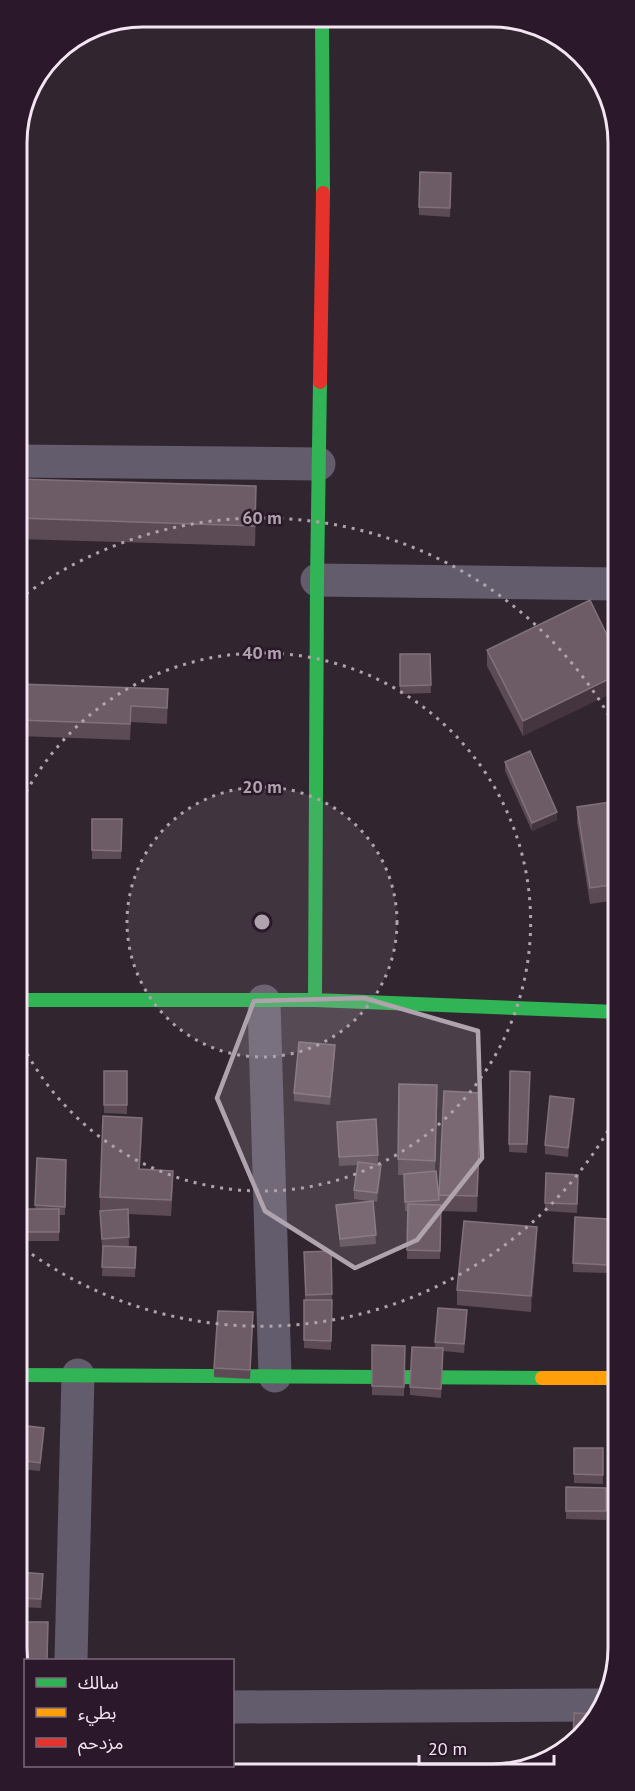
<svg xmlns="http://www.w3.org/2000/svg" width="635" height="1791" viewBox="0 0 635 1791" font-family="'PT Sans','Noto Sans Arabic',sans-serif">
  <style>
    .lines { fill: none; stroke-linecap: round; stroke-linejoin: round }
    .street { stroke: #635c6c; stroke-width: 33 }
    .fast { stroke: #30b455; stroke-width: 14 }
    .slow { stroke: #ff9f0a; stroke-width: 14 }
    .jam { stroke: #e5322d; stroke-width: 14 }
    .wall { fill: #5c4b54 }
    .shaded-wall { fill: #44353e }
    .building { fill: #6d5b65; stroke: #82717b; stroke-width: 1.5 }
    .marked { fill: #afa3ae; fill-opacity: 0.2; stroke: #afa3ae; stroke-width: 4.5; stroke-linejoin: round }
    .ring { fill: none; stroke: #afa3ae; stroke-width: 3; stroke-dasharray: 3 6 }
    .rim { fill: none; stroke: #f3e6f2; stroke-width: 3 }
    .centre { fill: #afa3ae; stroke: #2b182a; stroke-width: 3 }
    .ring-label { font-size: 18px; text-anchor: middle; font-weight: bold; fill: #afa3ae; stroke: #2b182a; stroke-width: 5; stroke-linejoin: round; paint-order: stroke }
  </style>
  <rect width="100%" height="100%" fill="#312630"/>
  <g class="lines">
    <path class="street" d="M17,461l302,3
      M317,580l300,4
      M264,1001l11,375
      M71,1660l7,-285
      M232,1707l366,-2"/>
    <path class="fast" d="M322,18l1,175
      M18,1000h297l302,12
      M315,1000l2,-420 3,-198
      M19,1375l523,3"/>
    <path class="slow" d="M542,1378h76"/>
    <path class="jam" d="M320,382l3,-189"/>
  </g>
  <path class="wall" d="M451,182l-1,35 -31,-2v-8z
    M17,479l239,27 -1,40 -238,-7z
    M590,600l-67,136 -36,-70v-16z
    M400,654h30l1,39 -31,1z
    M18,684l150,5 -1,35 -36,-2 -1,18 -112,-4z
    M505,762l52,58 -25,11 -27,-60z
    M617,801v99l-27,4 -13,-82v-15z
    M92,819h30l-1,40h-29z
    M335,1053l-5,52 -36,-4v-8z
    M104,1071h23v43l-23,-1z
    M510,1071l20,1 -3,81 -18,-1z
    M399,1084l38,17 -2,71 4,32v-9l42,-87 -4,104 -36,-1 -1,48h-33l1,-48h-3l-1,-36h-6z
    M574,1107l-6,50 -23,-3v-9z
    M337,1122l41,33v8l-8,1 11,10 -4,28 -4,-1 3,43 -36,3 -4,-42 33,-4 -15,-2v-9l4,-25 -19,1z
    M142,1134l-2,35 33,17 -2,30 -43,-2 1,32 -11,1h18l-1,30 -33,-1 1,-28h-1l-2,-29v-22z
    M37,1158l29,2 -1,55h-6v26h-41v-32h17z
    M578,1175l-1,38 -32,-2v-8z
    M575,1217l33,2 -1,54 -34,-1z
    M618,1230v67h-9v-9z
    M537,1243l-6,69 -74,-7v-15z
    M304,1252l28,42 -1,56 -27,-2v-48h1z
    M467,1319l-3,34 -21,-2 -2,47 -31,-3v-8l25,-39v-6z
    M253,1321l-3,58 -36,-2v-9z
    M372,1345l33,1 -1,50 -32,-1z
    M19,1425l25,11 -4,35 -21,-2z
    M574,1448h29v36l-29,-1z
    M566,1487l40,1v32l-40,-1z
    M19,1572l24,11 -2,25 -22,-1z"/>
  <path class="shaded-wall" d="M256,486v20l-1,40v-20z
    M617,675v16l-94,45v-15z
    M557,812v8l-25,11v-8z
    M335,1045v8l-5,52v-8z
    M481,1093v15l-4,104v-16z
    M574,1099v8l-6,50v-9z
    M142,1118v16l-3,51v-16z
    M381,1165v9l-4,28v-9z
    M537,1227v16l-6,69v-16z
    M467,1310v9l-3,34v-9z
    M44,1428v8l-4,35v-8z"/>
  <path class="building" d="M420,172l31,1 -1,35 -31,-1z
    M17,479l239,7 -1,40 -238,-8z
    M590,600l27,56v19l-94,46 -36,-71z
    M400,654h30l1,31 -31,1z
    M18,684l150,5 -1,19 -36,-2 -1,18 -112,-4z
    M530,751l27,61 -25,11 -27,-61z
    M617,801v83l-27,4 -13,-81z
    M92,819h30l-1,32 -29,-1z
    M299,1042l36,3 -5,52 -36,-4z
    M104,1071h23v34h-23z
    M510,1071l20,1 -3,72h-18z
    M399,1084l38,1 -2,76 -37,-2z
    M444,1091l37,2 -4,103 -38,-1z
    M550,1096l24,3 -6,49 -23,-3z
    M103,1116l39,2 -3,51 34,2 -2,29 -71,-3z
    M376,1119l2,36 -39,2 -2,-35z
    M37,1158l29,2 -1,47 -30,-2z
    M358,1162l23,3 -4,28 -23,-3z
    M436,1171l3,29 -34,2 -1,-28z
    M546,1173l32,2 -1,29 -32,-1z
    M373,1201l3,34 -36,4 -4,-34z
    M408,1204l33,1 -1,46 -33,-1z
    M18,1209h41v23h-41z
    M128,1209l1,28 -27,2 -2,-28z
    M575,1217l33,2 -1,46 -34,-2z
    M464,1221l73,6 -6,69 -74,-6z
    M613,1230h5v59l-9,-1z
    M103,1246l33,1 -1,21 -33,-1z
    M331,1251l1,43 -26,1 -2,-43z
    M304,1300h28l-1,41 -27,-1z
    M438,1308l29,2 -3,34 -29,-2z
    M218,1311l35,1 -3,58 -36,-2z
    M372,1345l33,1 -1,41 -32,-1z
    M412,1347l31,1 -2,41 -31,-2z
    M19,1425l25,3 -4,35 -21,-3z
    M574,1448h29v27l-29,-1z
    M566,1487l40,1v23h-40z
    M19,1572l24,2 -2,25 -22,-1z
    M21,1622h27l-1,38h-21v22l-2,-1 -4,-7z
    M574,1713l20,1 -7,17 -14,9z"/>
  <path class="marked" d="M364,998l114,33 4,127 -65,82 -62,28 -90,-57 -48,-113 37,-97z"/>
  <circle cx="262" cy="922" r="135" fill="#afa3ae" fill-opacity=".12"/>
  <g class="ring">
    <circle cx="262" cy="922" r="135"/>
    <path d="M18 808A269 269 0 1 1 18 1036"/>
    <path d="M617 1115A404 404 0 0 1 19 1245M19 599A404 404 0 0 1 615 726"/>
  </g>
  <path d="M0 0H635V1791H0ZM143 27H492A116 116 0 0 1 608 143V1648A116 116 0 0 1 492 1764H143A116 116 0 0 1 27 1648V143A116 116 0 0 1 143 27Z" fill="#2b182a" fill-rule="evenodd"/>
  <path class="rim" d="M143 27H492A116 116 0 0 1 608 143V1648A116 116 0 0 1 492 1764H143A116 116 0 0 1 27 1648V143A116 116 0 0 1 143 27Z"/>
  <circle cx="262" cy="922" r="9" class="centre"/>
  <g class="ring-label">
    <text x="262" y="524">60 m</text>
    <text x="262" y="659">40 m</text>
    <text x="262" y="793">20 m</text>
  </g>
  <rect x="24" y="1659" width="210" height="108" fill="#2b182a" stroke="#7b6a7a" stroke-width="1.5"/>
  <rect x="36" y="1678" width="30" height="9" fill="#30b455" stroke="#7b6a7a" stroke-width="1.5"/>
  <text x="78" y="1689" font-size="18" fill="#f3e6f2">سالك</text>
  <rect x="36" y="1708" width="30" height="9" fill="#ff9f0a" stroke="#7b6a7a" stroke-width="1.5"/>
  <text x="78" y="1719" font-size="18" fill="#f3e6f2">بطيء</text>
  <rect x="36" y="1738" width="30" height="9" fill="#e5322d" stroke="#7b6a7a" stroke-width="1.5"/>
  <text x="78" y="1749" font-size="18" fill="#f3e6f2">مزدحم</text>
  <path d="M419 1755v9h135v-9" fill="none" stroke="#f3e6f2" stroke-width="3"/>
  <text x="428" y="1755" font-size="18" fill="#f3e6f2" stroke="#2b182a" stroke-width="4.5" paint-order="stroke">20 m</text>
</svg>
